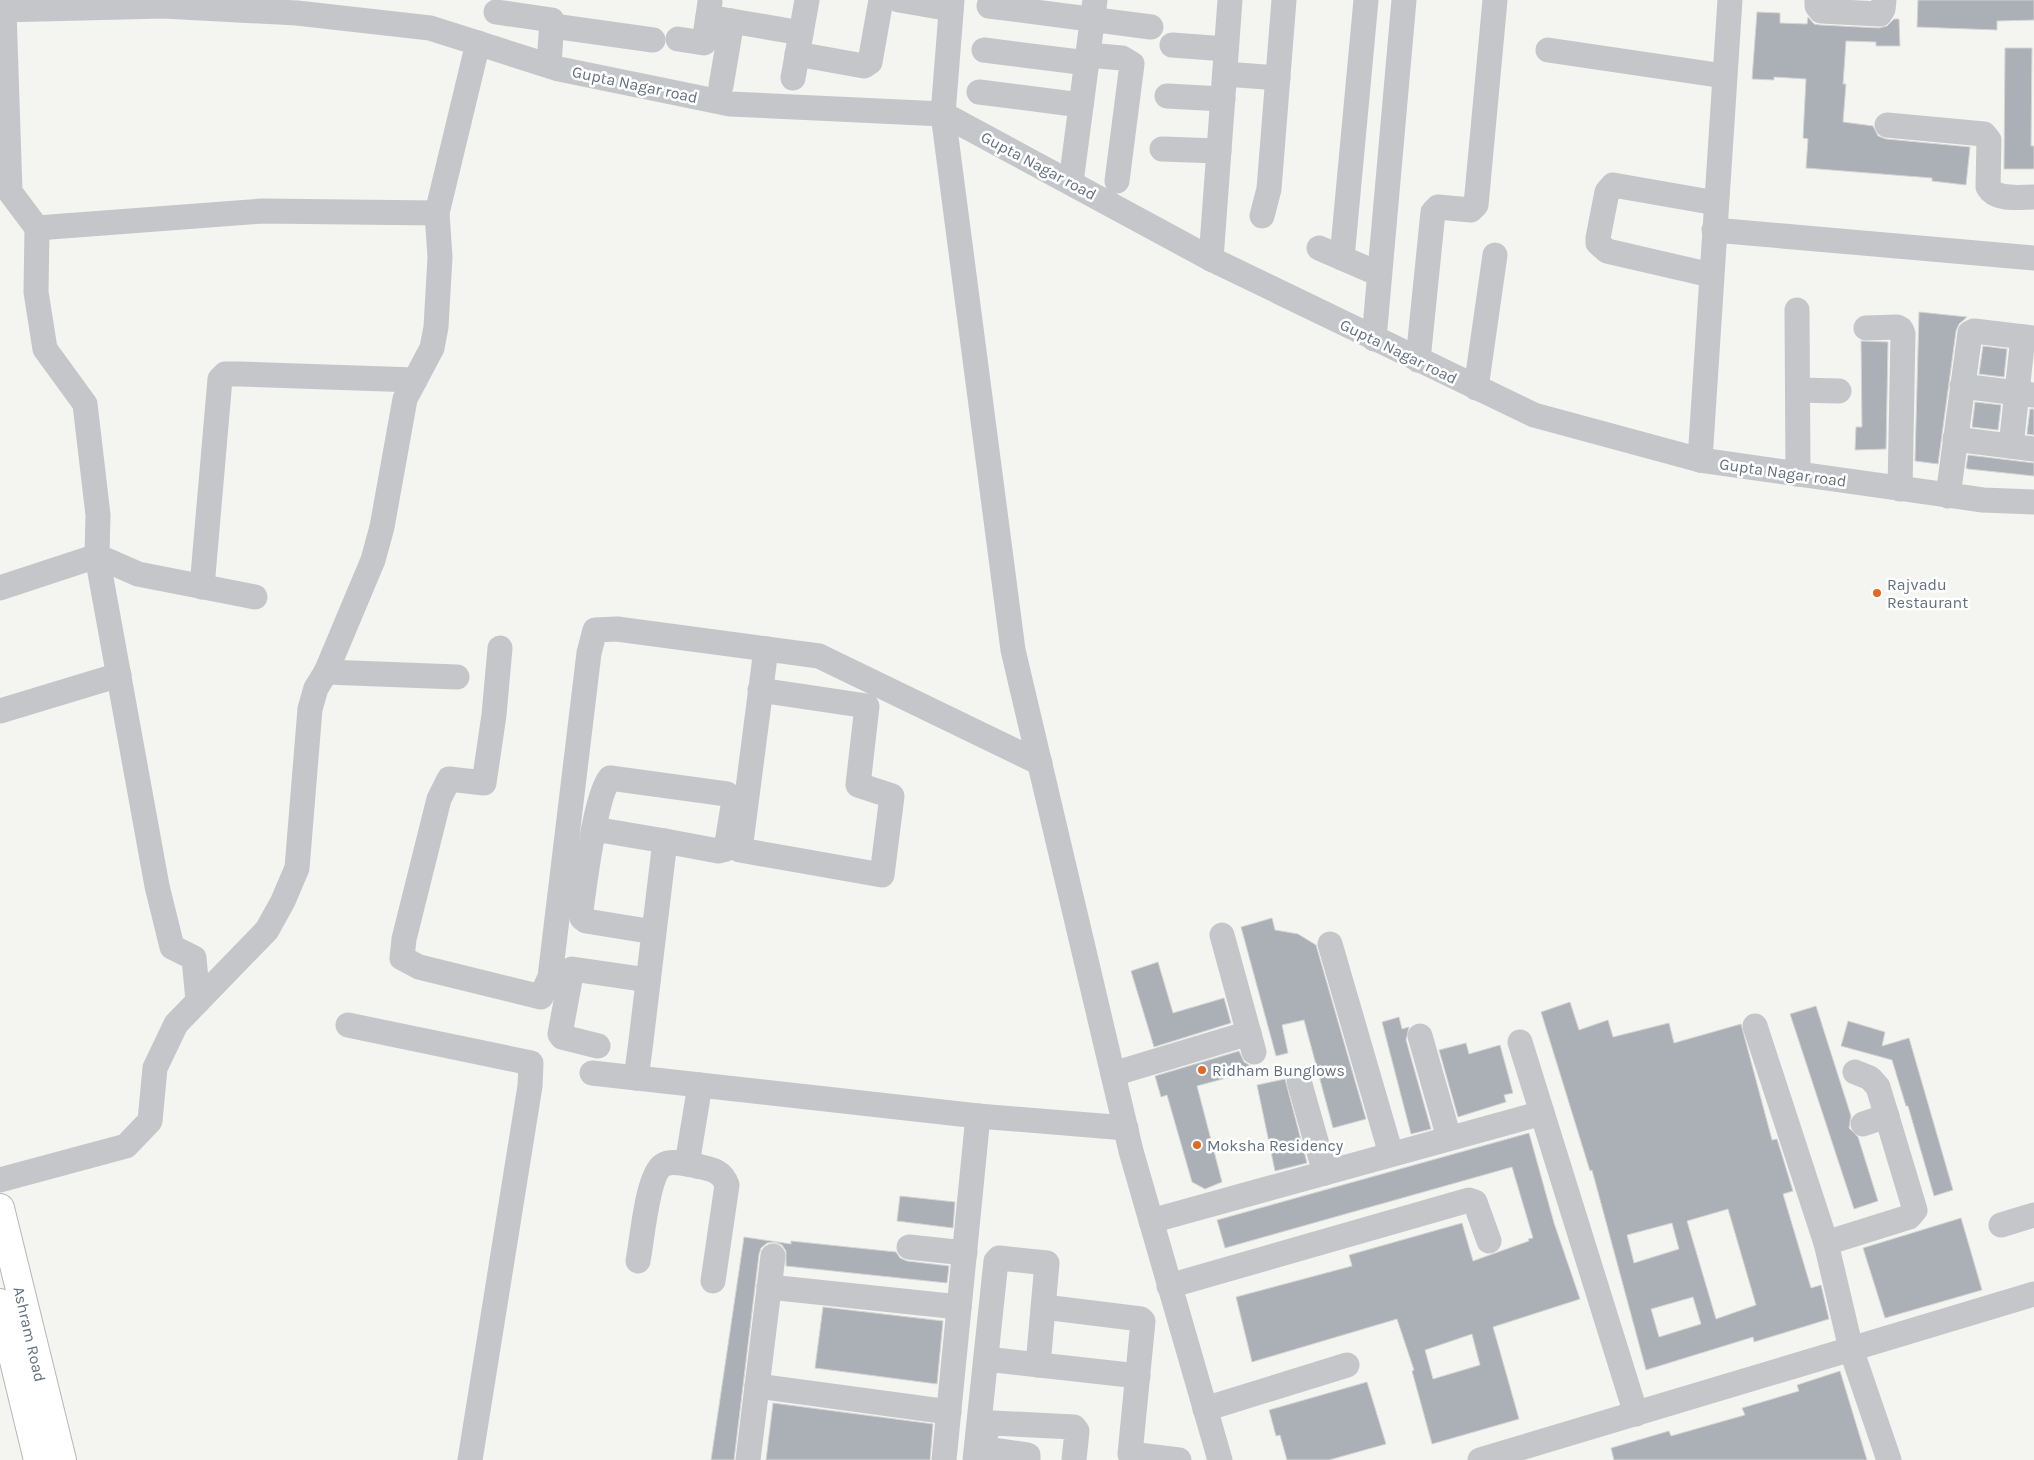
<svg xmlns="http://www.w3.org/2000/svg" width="2034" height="1460" viewBox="0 0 2034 1460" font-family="Karla,sans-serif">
  <rect width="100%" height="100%" fill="#f4f4f0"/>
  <!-- building -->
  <g fill="#aab0b6" stroke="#d5d5d3" fill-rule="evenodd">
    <path d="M1918,0H2034V20L1997,21V30L1917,27Z"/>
    <path d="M1757,12L1780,13V23L1807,24L1808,17L1814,24L1820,25L1879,28L1887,26L1894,19H1899L1900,46H1876V42L1846,41L1843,84H1846L1843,122L1873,126L1878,136L1886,139L1970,147L1966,185L1932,181V178L1806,168L1808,139L1803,138L1806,79L1774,77V80L1752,79Z"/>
    <path d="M2005,48H2032L2031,146H2034V169H2004Z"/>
    <path d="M1919,312L1967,317L1959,324L1956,331L1938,464L1915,461Z"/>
    <path d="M1861,341L1888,342L1886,449L1855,450L1856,427H1862Z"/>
    <path d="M1983,346L2007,349L2004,377L1979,374Z"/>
    <path d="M1975,402L2001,405L1998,430L1972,427Z"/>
    <path d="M2030,409H2034V435L2027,434Z"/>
    <path d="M1968,455L2034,463V476L1968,469L1966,468Z"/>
    <path d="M1272,918L1275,930L1298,934L1316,945L1366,1119L1333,1128L1304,1020L1282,1025L1288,1053L1276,1056L1241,927Z"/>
    <path d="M1158,962L1173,1013L1224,998L1231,1023L1154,1047L1131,971Z"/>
    <path d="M1570,1002L1579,1030L1608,1020L1613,1037L1669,1023L1674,1043L1741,1024L1772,1140L1777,1139L1793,1191L1783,1194L1811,1288L1821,1285L1829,1319L1754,1342L1753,1337L1646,1370L1592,1170L1590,1171L1541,1012ZM1728,1209L1756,1305L1716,1319L1687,1221ZM1672,1223L1679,1249L1634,1263L1627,1235ZM1693,1297L1701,1324L1659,1337L1651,1309Z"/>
    <path d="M1816,1006L1851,1116L1849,1128L1858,1137L1878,1201L1854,1209L1790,1014Z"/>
    <path d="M1399,1017L1402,1029L1409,1027L1406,1040L1431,1129L1411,1134L1382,1022Z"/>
    <path d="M1848,1021L1885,1032L1882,1046L1909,1038L1953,1190L1934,1196L1908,1106H1906L1892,1060L1841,1046Z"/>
    <path d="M1466,1043L1469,1054L1500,1045L1513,1093L1504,1095L1506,1102L1458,1117L1439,1050Z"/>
    <path d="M1239,1051L1244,1062L1251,1066L1252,1071L1197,1086L1222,1182L1205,1189L1192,1182L1167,1095L1161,1097L1155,1076Z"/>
    <path d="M1285,1079L1307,1163L1275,1171L1257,1085Z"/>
    <path d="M1529,1133L1554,1223L1580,1299L1493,1327L1519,1419L1432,1444L1412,1371L1414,1370L1397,1319L1252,1362L1236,1297L1352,1266L1349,1255L1462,1223L1473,1261L1529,1241L1528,1239L1533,1238L1512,1167L1225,1248L1217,1220ZM1472,1334L1480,1365L1433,1379L1425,1350Z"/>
    <path d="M900,1196L955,1202L953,1228L897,1221Z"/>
    <path d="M1961,1218L1982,1290L1885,1318L1863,1248Z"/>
    <path d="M744,1237L791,1244V1241L896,1252L900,1258L907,1261L949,1266L947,1283L786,1266V1251L782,1245L775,1242L767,1243L761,1248L759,1254L734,1460H711Z"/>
    <path d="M823,1307L943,1321L937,1384L815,1368Z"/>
    <path d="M1840,1371L1867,1460H1614L1611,1448L1669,1431L1671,1436L1745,1415L1742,1408L1799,1391L1797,1385Z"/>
    <path d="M1367,1382L1386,1444L1329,1460H1287L1280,1435L1276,1436L1269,1410Z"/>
    <path d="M773,1403L933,1424L930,1460H766Z"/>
  </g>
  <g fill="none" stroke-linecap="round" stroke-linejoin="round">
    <defs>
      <g id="major">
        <path d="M0,1208L62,1460"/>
        <path d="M0,1303L38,1460"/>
      </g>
    </defs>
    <!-- major casing -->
    <use href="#major" stroke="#b5b7bc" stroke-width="30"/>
    <!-- minor -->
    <g stroke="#c4c6ca" stroke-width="25">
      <path d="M899,0L951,9"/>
      <path d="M952,0L943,114L1013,650L1131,1151L1220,1460"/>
      <path d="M1817,0V6L1821,11L1880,14L1883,9L1884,0"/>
      <path d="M989,6L1151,27"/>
      <path d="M0,10L163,6L297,13L430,28L559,69L730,104L943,114L1211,259L1534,415L1700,460L1983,500L2034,502"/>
      <path d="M4,10L10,192L37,228L36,292L45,349L85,404L98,515L97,556L157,886L172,947L194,958L198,1001"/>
      <path d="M496,12L552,20L549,65"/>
      <path d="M708,17L801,33"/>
      <path d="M553,26L653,40"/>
      <path d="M678,39L704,43L710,2"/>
      <path d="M1172,45L1226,49"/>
      <path d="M984,50L1087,63"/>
      <path d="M1548,50L1724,76"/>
      <path d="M797,54L864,66L870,62L881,0"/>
      <path d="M1088,55L1122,58L1132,64L1117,181"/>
      <path d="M1225,74L1278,78"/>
      <path d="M793,78L807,0"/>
      <path d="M721,86L732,21"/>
      <path d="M979,92L1081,105"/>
      <path d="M1167,96L1223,99"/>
      <path d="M1887,125L1984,134L1989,140L1988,187C1996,201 2019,197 2034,197"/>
      <path d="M1162,149L1219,151"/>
      <path d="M1071,182L1095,0"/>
      <path d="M1262,216L1269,189L1284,0"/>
      <path d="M37,228L262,211L437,213L478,43"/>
      <path d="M1714,230L2034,258"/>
      <path d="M1319,248L1379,274"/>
      <path d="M1342,258L1366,0"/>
      <path d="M1211,259L1230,0"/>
      <path d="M1711,275L1607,251L1598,243V238L1607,192L1613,185L1716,203"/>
      <path d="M1797,310L1798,474"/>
      <path d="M1866,328L1897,327L1901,329L1903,334L1900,489"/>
      <path d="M1374,339L1404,0"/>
      <path d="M1418,360L1433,212L1438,207L1471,210L1476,205L1495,0"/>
      <path d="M1962,386L2034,395"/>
      <path d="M1476,388L1495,255"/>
      <path d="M1798,390L1839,391"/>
      <path d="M1955,439L2034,449"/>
      <path d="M2011,446L2023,337"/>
      <path d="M1700,460L1730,0"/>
      <path d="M1948,496L1970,333L1974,331L2034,338"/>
      <path d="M202,587L220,379L225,374H240L415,380"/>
      <path d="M0,588L97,556L138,574L255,597"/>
      <path d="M500,648L494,715L484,783L449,779L439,799L404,939L402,958L419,967L541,997L550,977L589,653L595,630L617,629L819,656L1040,763"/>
      <path d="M326,672L457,677"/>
      <path d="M760,690L867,706L858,785L892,796L882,875L740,850L766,649"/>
      <path d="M0,711L119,675"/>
      <path d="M594,829L665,841"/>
      <path d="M1222,935L1254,1052"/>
      <path d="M1330,944L1391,1154"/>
      <path d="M348,1025L531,1063L530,1086L470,1460"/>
      <path d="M1755,1026L1826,1243L1851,1349L2034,1294"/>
      <path d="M1420,1036L1449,1138"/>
      <path d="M1520,1042L1636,1414"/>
      <path d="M598,1046L562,1037L560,1034L572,969L648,980"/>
      <path d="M592,1073L978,1116"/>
      <path d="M1113,1074L1249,1033"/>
      <path d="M636,1078L640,1049L665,841L718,851L726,849L734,800L727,794L610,778C595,796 585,883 581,910L582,918L586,921L654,932"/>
      <path d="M1299,1081L1325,1173"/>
      <path d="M1863,1124L1887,1116"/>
      <path d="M687,1164L700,1085"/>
      <path d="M0,1180L126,1146L150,1121L155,1068L176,1024L267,930L283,901L297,868L310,709L316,688L326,672L373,560L382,527L405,399L432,348L436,327L440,257L437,213"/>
      <path d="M1151,1221L1542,1113"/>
      <path d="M2001,1225L2034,1215"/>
      <path d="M1826,1243L1909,1217L1915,1210L1878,1087L1870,1078L1855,1072"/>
      <path d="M909,1247L965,1253"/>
      <path d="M638,1261C642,1242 647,1175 663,1165C671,1160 688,1164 697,1166C710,1169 722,1170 727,1185L713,1281"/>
      <path d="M1169,1286L1469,1200L1475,1202L1489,1241"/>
      <path d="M769,1287L959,1307"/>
      <path d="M1044,1307L1141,1319L1143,1321L1130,1454L1179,1460"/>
      <path d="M986,1359L1138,1376"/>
      <path d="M757,1386L949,1412"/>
      <path d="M1205,1409L1347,1365"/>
      <path d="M748,1460L773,1256"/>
      <path d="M944,1460L978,1116L1126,1128"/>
      <path d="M975,1460L996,1261L999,1258L1047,1263L1038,1365"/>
      <path d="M1028,1460V1455L987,1449L985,1437L988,1425L993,1423L1074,1427L1077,1431L1074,1460"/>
      <path d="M1480,1460L1851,1349L1889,1460"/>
    </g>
    <!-- major -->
    <use href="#major" stroke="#fff" stroke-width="28"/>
  </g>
  <!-- markers -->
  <g fill="#df6a26" stroke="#fff" stroke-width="2">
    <circle cx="1877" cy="593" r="5"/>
    <circle cx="1202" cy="1070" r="5"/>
    <circle cx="1197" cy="1145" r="5"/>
  </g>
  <g text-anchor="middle" stroke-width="5" stroke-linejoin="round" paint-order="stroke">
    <!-- street labels -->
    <g font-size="16" fill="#647081" stroke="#fff">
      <text transform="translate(635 84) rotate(12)" y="6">Gupta Nagar road</text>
      <text transform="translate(1039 165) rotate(28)" y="6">Gupta Nagar road</text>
      <text transform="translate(1399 351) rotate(26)" y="6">Gupta Nagar road</text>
      <text transform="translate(1783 472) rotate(8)" y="6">Gupta Nagar road</text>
      <text transform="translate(30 1334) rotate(77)" y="6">Ashram Road</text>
    </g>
    <!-- poi labels -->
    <g font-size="16" fill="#647081" stroke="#fff" text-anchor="start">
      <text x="1887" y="590">Rajvadu<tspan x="1887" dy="18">Restaurant</tspan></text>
      <text x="1212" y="1076">Ridham Bunglows</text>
      <text x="1207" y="1151">Moksha Residency</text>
    </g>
  </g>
</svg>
